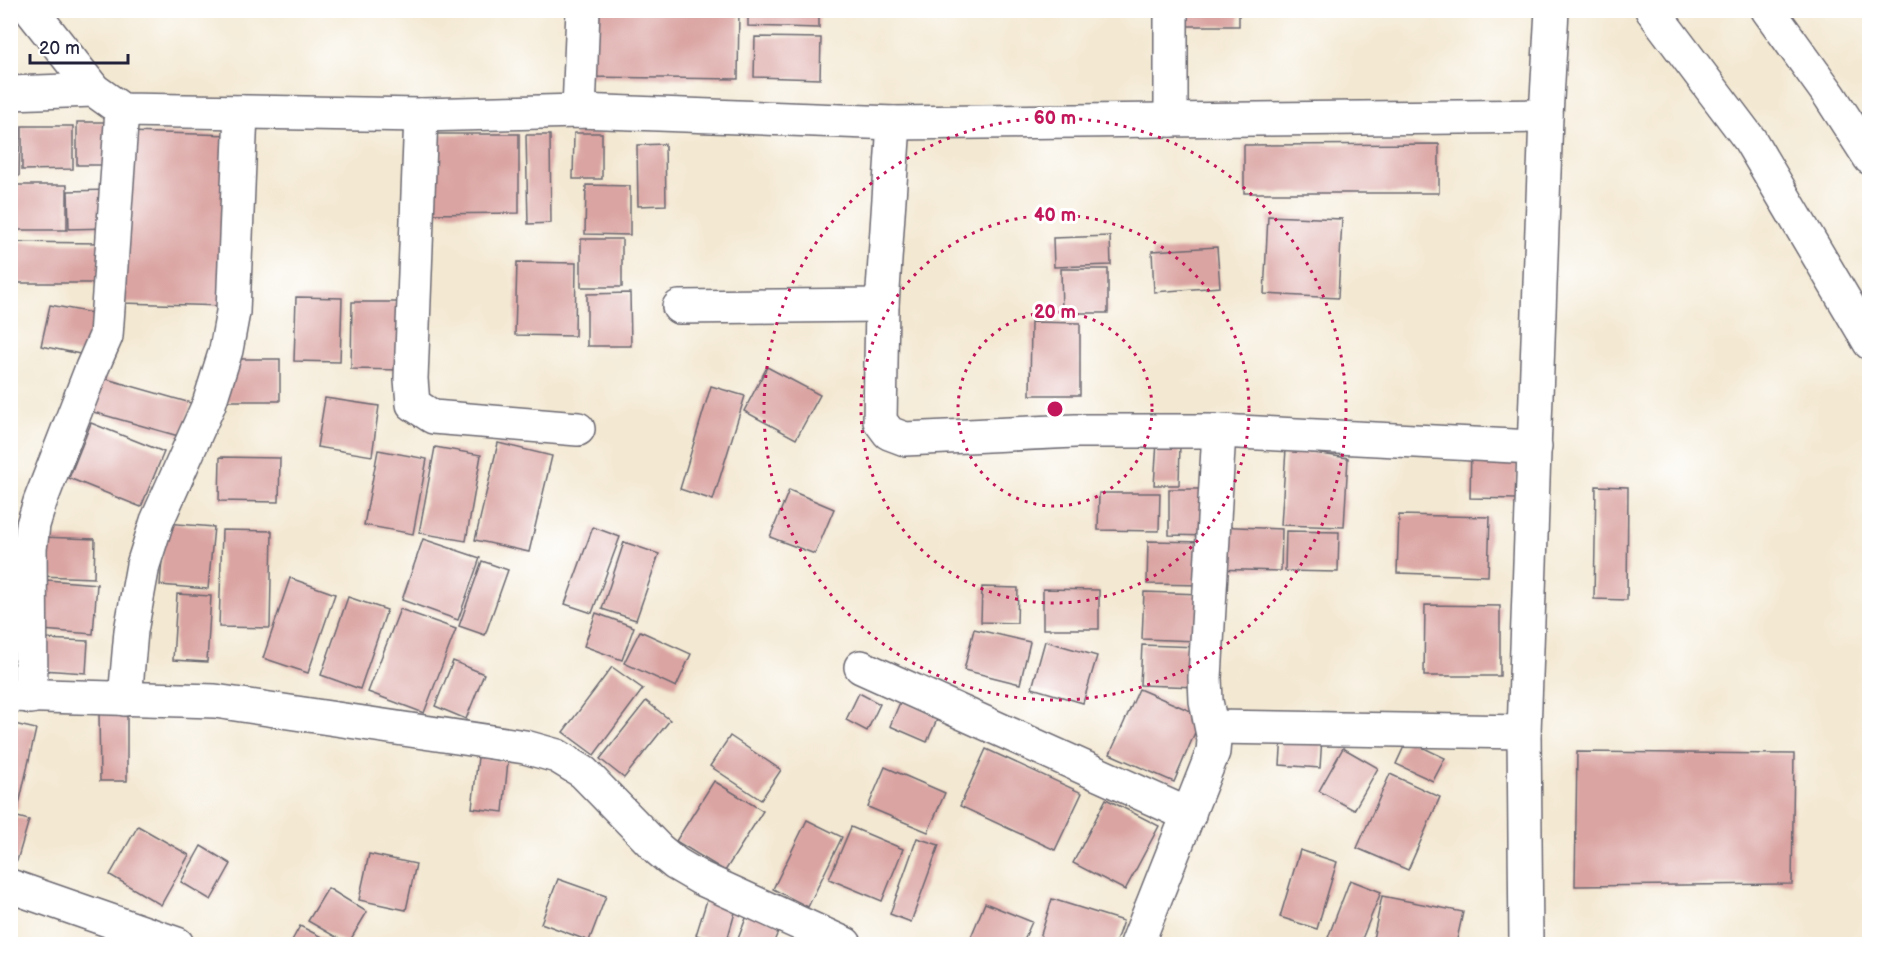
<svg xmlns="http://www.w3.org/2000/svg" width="1880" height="955" viewBox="0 0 1880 955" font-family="'Balsamiq Sans',sans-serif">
  <rect width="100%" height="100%" fill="#fff"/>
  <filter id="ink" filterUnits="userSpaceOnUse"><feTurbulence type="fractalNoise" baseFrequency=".0167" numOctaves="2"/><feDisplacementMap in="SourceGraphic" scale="12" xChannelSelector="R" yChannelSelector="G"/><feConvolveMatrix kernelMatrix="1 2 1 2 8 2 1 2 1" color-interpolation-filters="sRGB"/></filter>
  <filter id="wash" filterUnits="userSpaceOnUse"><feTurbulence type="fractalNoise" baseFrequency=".008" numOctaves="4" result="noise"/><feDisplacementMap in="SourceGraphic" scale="24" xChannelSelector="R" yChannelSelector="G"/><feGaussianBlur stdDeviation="1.35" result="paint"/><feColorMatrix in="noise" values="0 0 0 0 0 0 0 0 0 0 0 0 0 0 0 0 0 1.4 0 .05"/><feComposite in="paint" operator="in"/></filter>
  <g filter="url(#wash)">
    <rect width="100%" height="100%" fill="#f3e8d1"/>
    <g id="blocks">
      <!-- building -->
      <g fill="#daa4a2">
        <path d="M587,10H739L738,79L586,77Z"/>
        <path d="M748,10H819V28L748,26Z"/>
        <rect x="1187" y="10" width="52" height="16"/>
        <path d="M755,37L821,38L820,79L754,77Z"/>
        <rect x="77" y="122" width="36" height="43"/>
        <path d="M22,126H73V169L22,170Z"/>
        <path d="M10,128H20L19,176H10Z"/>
        <path d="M127,132L232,135L226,306L122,303Z"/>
        <path d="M574,133H602V179H573Z"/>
        <path d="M425,134H519V213L425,214Z"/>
        <path d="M526,135H550L551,223L528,224Z"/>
        <path d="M665,144L666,205L638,206L637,145Z"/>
        <path d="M1439,144V193H1244V145Z"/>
        <rect x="12" y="185" width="55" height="45"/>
        <path d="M586,185L630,186V235L585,234Z"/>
        <path d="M109,190V228L69,229L68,191Z"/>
        <path d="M1268,216L1342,219L1338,298L1264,294Z"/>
        <path d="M1110,236L1111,265L1054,267L1053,238Z"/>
        <rect x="581" y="239" width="41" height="48"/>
        <path d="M10,242L101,243L100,283H10Z"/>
        <path d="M1217,247L1220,287L1154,292L1152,251Z"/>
        <path d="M517,262L576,263L575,336L515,335Z"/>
        <path d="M1061,269H1108V313H1062Z"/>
        <path d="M630,293L631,346H587V294Z"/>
        <path d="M296,297L342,298L340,362L294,361Z"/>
        <path d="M352,302H405L404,370L351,369Z"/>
        <path d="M50,305L98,314L90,356L41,346Z"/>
        <path d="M1031,322L1080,323V395H1030Z"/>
        <rect x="227" y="359" width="53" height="42"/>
        <path d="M767,367L820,395L796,439L744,411Z"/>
        <path d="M96,376L191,403L182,437L86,410Z"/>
        <path d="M711,386L745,396L713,500L680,489Z"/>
        <path d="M325,398L379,406L372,456L317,447Z"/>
        <path d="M91,423L164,452L141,507L69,478Z"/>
        <path d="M1157,442L1180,443L1179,485H1154Z"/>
        <path d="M498,443L552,456L529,552L475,540Z"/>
        <path d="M435,447L481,455L466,541L419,533Z"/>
        <path d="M1286,449L1348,458L1344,527L1281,525Z"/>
        <path d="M1471,449L1518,450L1517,499L1470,498Z"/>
        <path d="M378,450L427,459L413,534L364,525Z"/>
        <path d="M220,457L280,458L279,502L219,501Z"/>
        <path d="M1596,486L1628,487L1627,600L1594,599Z"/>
        <path d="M1169,489H1209L1208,536L1169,535Z"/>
        <path d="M789,490L834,509L815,554L770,537Z"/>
        <path d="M1099,493H1160L1159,531L1098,530Z"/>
        <path d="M1399,515L1490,517L1488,576L1397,573Z"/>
        <path d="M165,523L214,527L208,589L160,585Z"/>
        <path d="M1214,526L1282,529L1281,571L1213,569Z"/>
        <path d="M593,527L620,537L592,613L565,604Z"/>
        <path d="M222,530L272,531L270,628L219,627Z"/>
        <path d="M1286,531L1339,532L1338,572L1285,571Z"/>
        <path d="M10,535L24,536L23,575H10Z"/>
        <path d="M41,537L95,539L94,578L40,576Z"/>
        <path d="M423,539L480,558L458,620L402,600Z"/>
        <path d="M1148,541L1205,542L1204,585L1147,584Z"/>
        <path d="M624,542L659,554L636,620L602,609Z"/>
        <path d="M482,561L508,570L485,635L459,626Z"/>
        <path d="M290,578L335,594L308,673L263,658Z"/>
        <path d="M47,580L97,584L93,634L42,630Z"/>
        <path d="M982,587L1018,588L1017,623L981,622Z"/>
        <path d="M1043,589L1099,590V629H1043Z"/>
        <path d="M1144,592L1200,594L1198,641L1142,639Z"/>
        <path d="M177,594L211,596L207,662L173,660Z"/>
        <path d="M348,597L387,610L360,689L321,675Z"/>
        <path d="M1425,605L1500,606V676H1424Z"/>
        <path d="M400,609L456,629L424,713L368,692Z"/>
        <path d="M596,613L634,627L622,660L584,646Z"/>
        <path d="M974,629L1030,642L1020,684L964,670Z"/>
        <path d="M640,631L691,654L676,687L624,663Z"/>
        <path d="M44,639L88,641L86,673L42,670Z"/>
        <path d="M1045,641L1097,656L1083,703L1032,688Z"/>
        <path d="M1142,645L1199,647L1198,687L1140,685Z"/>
        <path d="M453,661L484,674L466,719L435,706Z"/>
        <path d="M612,667L643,689L594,755L563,732Z"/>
        <path d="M1139,689L1202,716L1174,782L1110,754Z"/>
        <path d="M859,693L880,704L867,731L846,720Z"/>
        <path d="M901,700L938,717L927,742L890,726Z"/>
        <path d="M646,701L670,720L624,778L600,759Z"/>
        <path d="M99,713H127V781H100Z"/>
        <path d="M10,723L36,729L18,809L10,807Z"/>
        <path d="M1282,735L1322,737L1320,768L1280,765Z"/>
        <path d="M730,736L781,770L761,800L710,766Z"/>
        <path d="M1407,740L1445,758L1433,781L1396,764Z"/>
        <path d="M1343,748L1378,768L1354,810L1319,791Z"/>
        <path d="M986,749L1082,793L1055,850L960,806Z"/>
        <path d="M1577,752L1794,754L1792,884L1575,886Z"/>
        <path d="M478,757L508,761L503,812L472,808Z"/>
        <path d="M885,767L945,793L928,832L868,807Z"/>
        <path d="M1390,774L1440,797L1408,870L1357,848Z"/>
        <path d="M714,781L763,811L725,871L676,841Z"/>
        <path d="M1106,799L1159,826L1125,890L1073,863Z"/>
        <path d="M10,815L29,820L17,861L10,860Z"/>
        <path d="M807,820L842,837L808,907L773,889Z"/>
        <path d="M138,826L189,855L161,905L110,875Z"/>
        <path d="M851,827L903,849L882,901L829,879Z"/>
        <path d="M917,838L939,845L911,922L890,914Z"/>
        <path d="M201,846L231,864L211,900L181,882Z"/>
        <path d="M1300,850L1337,862L1317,929L1280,917Z"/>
        <path d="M369,854L416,864L406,910L359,900Z"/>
        <path d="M558,879L606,896L589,941L541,923Z"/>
        <path d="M1350,880L1381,892L1360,944H1338L1327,940Z"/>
        <path d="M328,888L367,912L348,944L308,921Z"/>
        <path d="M1382,896L1463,912L1456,944H1372Z"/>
        <path d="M1052,899L1123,921L1115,944H1038Z"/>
        <path d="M707,900L736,909L726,944L696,935Z"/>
        <path d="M985,903L1032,922L1022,944H968Z"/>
        <path d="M748,913L781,925L773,944H736Z"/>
        <path d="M300,926L335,944H290Z"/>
      </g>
    </g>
  </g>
  <g filter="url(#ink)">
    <use href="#blocks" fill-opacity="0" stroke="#6b6770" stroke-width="1.5"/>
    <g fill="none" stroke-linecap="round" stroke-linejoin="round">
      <defs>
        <g id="minor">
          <path d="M31,10L94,90L122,110L421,115L579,111L894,123L1546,116"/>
          <path d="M1171,10V120"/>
          <path d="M1652,10L1750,140L1870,343"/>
          <path d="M1768,10L1830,96L1870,158"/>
          <path d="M10,93L94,90"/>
          <path d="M579,111L583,10"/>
          <path d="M421,115L411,379L413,404L433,417L578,429"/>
          <path d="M894,123L882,305L880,421L889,433L905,439L1075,431H1219L1535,447"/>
          <path d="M679,307L882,305"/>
          <path d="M861,667L1189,815"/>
          <path d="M10,695L215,701L525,747L557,756L583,772L659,850L676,864L700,878L845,944"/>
          <path d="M31,697L30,549L33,525L40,502L92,368L106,336L122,110"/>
          <path d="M125,699L131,631L143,565L157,521L209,404L226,350L233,312L241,112"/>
          <path d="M1212,727L1524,732"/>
          <path d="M10,886L177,944"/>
          <path d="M1137,944L1213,752L1214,740L1206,701L1205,678L1219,431"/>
          <path d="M1526,944L1524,732L1546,116L1552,10"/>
        </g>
      </defs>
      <!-- minor casing -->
      <use href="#minor" stroke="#6b6770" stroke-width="36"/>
      <!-- minor -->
      <use href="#minor" stroke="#fff" stroke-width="33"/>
    </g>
  </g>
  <!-- distance rings -->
  <g fill="none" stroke="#c2185b" stroke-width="3" stroke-dasharray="3 6">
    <circle cx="1055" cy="409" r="97"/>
    <circle cx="1055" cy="409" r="194"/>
    <circle cx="1055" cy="409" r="291"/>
  </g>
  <circle cx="1055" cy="409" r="9" fill="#c2185b" stroke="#fff" stroke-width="3"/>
  <g font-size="18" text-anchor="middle" font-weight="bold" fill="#c2185b" stroke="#fff" stroke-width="6" stroke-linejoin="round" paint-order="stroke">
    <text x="1055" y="124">60 m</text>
    <text x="1055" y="221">40 m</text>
    <text x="1055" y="318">20 m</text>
  </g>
  <!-- margin -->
  <rect width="1880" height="955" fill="none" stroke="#fff" stroke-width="36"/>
  <!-- scale -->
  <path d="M30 54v9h98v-9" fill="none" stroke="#22223b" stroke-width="3"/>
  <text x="39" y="54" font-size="18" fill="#22223b" stroke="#ffffff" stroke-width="4.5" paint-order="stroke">20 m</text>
</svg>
